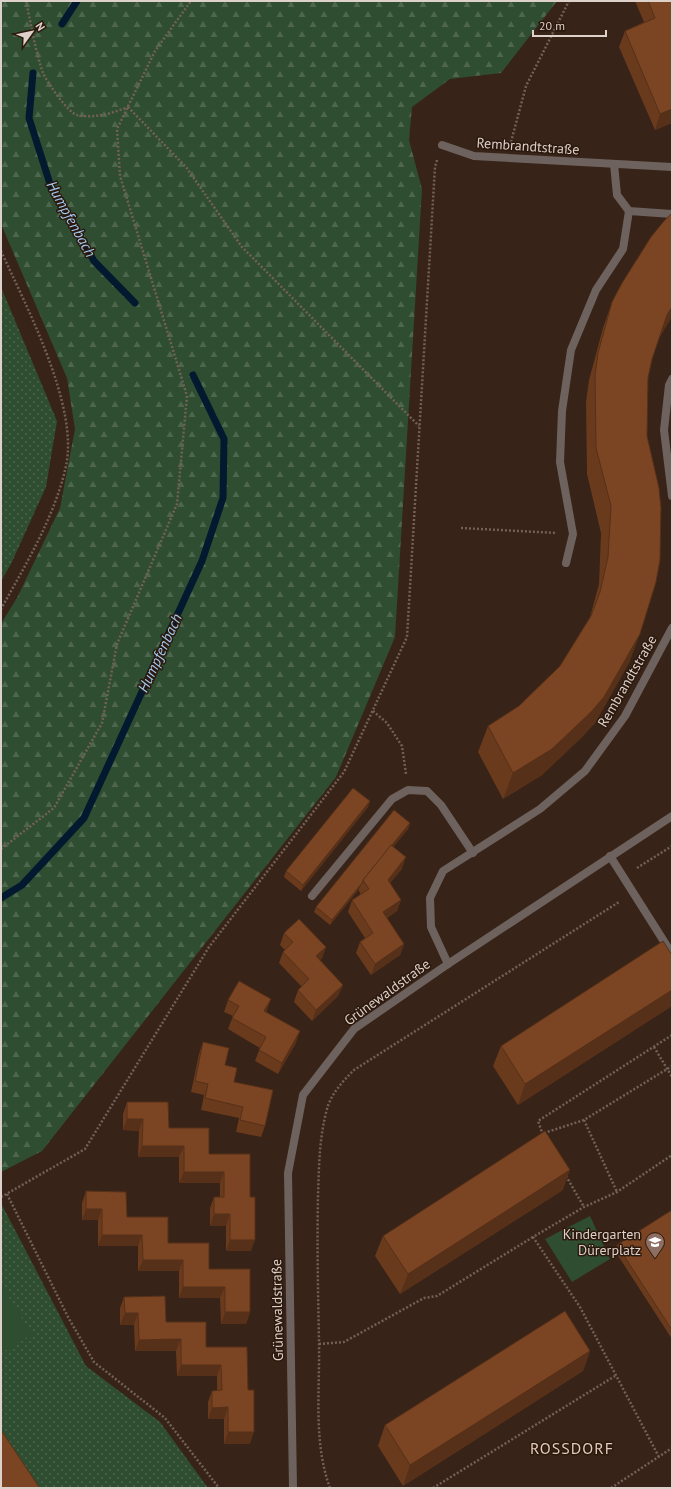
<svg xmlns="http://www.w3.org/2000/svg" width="673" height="1489" viewBox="0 0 673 1489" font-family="'PT Sans',sans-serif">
  <defs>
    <pattern id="grass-dots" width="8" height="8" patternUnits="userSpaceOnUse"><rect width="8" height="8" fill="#2f4d30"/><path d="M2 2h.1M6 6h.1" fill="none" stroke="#4d664d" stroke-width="1.8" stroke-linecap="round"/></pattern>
    <pattern id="forest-firs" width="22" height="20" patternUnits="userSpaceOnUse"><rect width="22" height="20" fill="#2f4d30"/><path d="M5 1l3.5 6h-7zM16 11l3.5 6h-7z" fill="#4d664d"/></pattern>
  </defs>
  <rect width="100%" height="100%" fill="#372317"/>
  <!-- grass -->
  <g fill="url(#grass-dots)">
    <path d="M1,287L57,421L46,487L11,564L1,581Z"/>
    <path d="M1,1205H2L86,1366L160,1422L208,1488H1Z"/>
  </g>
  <!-- forest -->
  <path fill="url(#forest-firs)" d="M1,1H557L501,73L450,79L412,107L409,140L422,189L395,637L336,777L42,1151L1,1172V624L18,596L60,508L75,429L67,378L1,224Z"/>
  <!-- park -->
  <g fill="#2f4d30">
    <path d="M590,1216L610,1259L572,1282L545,1239Z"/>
    <path d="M1,1285L32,1334L1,1353Z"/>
  </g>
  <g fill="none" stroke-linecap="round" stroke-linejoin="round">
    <!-- stream -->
    <g stroke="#02192f" stroke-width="7">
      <path d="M62,24L77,1"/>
      <path d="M33,73L29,118L51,187L94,261L135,303"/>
      <path d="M1,898L22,885L84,818L202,561L223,498L224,439L193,375"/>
    </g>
    <!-- path -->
    <g stroke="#736157" stroke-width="2.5" stroke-dasharray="2 2" stroke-linecap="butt">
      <path d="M26,1C31,24 35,50 43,73C47,82 68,113 77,115C94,119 113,113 128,107"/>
      <path d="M128,107L186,167L242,247L419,426"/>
      <path d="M511,142L526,86L569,1"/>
      <path d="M1,251C26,306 79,406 66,466C55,516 26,564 1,609"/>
      <path d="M461,528L557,533"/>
      <path d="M373,711L387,723L402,746L406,774"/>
      <path d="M1,849L54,808L102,723L117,644L177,504L187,396L120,176L117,129L155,51L191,1"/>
      <path d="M637,868L672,846"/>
      <path d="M654,1047L672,1077"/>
      <path d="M584,1120L617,1192"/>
      <path d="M544,1133L584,1120L672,1066"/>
      <path d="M543,1135L538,1121L672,1035"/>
      <path d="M566,1176L584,1207"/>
      <path d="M7,1194L68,1317L94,1362L165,1418L219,1488"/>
      <path d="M1,1197L85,1149L209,947L344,772L407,637L435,167L437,160"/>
      <path d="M319,1344L344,1342L424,1298L437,1296L533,1237"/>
      <path d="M659,1457L580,1307L533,1237L584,1207L617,1192L672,1155"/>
      <path d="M330,1488C313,1442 320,1390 319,1341C318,1293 317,1245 318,1196C319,1167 319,1138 327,1109C331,1094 343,1081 354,1070L619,902"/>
      <path d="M433,1488L615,1376"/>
      <path d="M611,1488L672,1448"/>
    </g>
    <!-- lane -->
    <g stroke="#6d625d" stroke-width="8">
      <path d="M614,164L617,195L629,211L672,214"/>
      <path d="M672,379L669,385L664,430L672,496"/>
      <path d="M312,896L392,799L408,790L427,791L441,805L473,853"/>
      <path d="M448,964L431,927L430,898L443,871L540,809L585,771L625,716L672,628"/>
    </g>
    <!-- street -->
    <g stroke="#6d625d" stroke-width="8">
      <path d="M442,145L474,156L672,167"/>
      <path d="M566,563L573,534L560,462L562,411L571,350L596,290L623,249L629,211"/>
      <path d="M610,856L672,954"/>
      <path d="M293,1488L288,1173L303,1095L354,1029L448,964L672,816"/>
    </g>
  </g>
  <!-- wall -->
  <g fill="#6a3a1d">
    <path d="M635,1H672V123L655,130L619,47L625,31L644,22Z"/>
    <path d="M612,302L659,338L652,359L648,378L630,661L595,723L581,738L542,775L503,799L478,752L488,726L519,706L560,666L590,617L599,584L601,533L587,474L586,402L589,380L603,328Z"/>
    <path d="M370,801L368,807L301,891L284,877L286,871Z"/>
    <path d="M410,823L408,829L393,847L402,869L390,883L401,900L397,911L387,918L404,944L400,955L371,975L356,953L360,942L365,938L348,912L352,900L361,895L359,891V889L330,925L314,912L316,907Z"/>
    <path d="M284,933L326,947L322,958L320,960L343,985L338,996L312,1021L294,1002L298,990L302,987L279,963L283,952L285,950L280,945Z"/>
    <path d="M672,955V1006L518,1105L493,1066L501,1046Z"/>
    <path d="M228,1000L267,1011L266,1012L296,1043L278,1074L255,1061L260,1048L228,1029L233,1016L224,1012Z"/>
    <path d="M203,1042L225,1065L234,1082L265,1126L261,1137L236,1132L239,1118L201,1110L204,1095L191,1092L199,1054Z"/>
    <path d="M127,1102L209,1154L250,1197L251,1251H226V1226H210V1208L214,1197H220V1183H179V1157H138L139,1131L123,1130V1114Z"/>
    <path d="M563,1190L400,1294L375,1256L383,1236Z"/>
    <path d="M86,1191L209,1269L250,1312L246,1324H221L220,1298H179V1271H138V1246H98V1220H82V1203Z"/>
    <path d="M672,1210V1339L615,1251L617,1245Z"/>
    <path d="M124,1297L206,1347L248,1390L250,1444H224V1419H208V1402L212,1391H217V1376H177L176,1351H135L134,1325H120V1308Z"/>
    <path d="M590,1351L583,1371L403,1486L378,1446L385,1425Z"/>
  </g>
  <!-- shaded-wall -->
  <g fill="#563018">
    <path d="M672,109V123L655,130L660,114Z"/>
    <path d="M672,307V317L657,342L667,315Z"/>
    <path d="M640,634L630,661L595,723L581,738L542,775L503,799L513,773Z"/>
    <path d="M370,801L368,807L301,891L303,885Z"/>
    <path d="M410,823L408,829L364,883L363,881Z"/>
    <path d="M406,857L402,869L383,891L388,880Z"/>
    <path d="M362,883L359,889L330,925L332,920Z"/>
    <path d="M401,900L397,911L379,923L383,912Z"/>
    <path d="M404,944L400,955L371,975L375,964Z"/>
    <path d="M326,947L322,958L312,968L316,956Z"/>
    <path d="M343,985L338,996L312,1021L316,1010Z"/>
    <path d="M672,990V1006L518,1105L525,1084Z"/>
    <path d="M271,999L267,1011L260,1023L264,1011Z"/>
    <path d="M300,1031L296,1043L278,1074L282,1063Z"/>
    <path d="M127,1119H143L139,1131L123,1130Z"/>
    <path d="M142,1146H184L179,1157H138Z"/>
    <path d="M570,1170L563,1190L400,1294L408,1274Z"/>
    <path d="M184,1172H224L220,1183H179Z"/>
    <path d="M86,1209H102L98,1220H82Z"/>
    <path d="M214,1214H230L226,1226H210Z"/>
    <path d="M102,1235H142L138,1246H98Z"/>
    <path d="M230,1240H255L251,1251H226Z"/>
    <path d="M143,1260H183L179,1271H138Z"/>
    <path d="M183,1287H225L220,1298H179Z"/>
    <path d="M225,1312H250L246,1324H221Z"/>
    <path d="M125,1313H138L134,1325H120Z"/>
    <path d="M181,1339L176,1351H135L139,1340Z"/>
    <path d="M590,1351L583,1371L403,1486L410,1465Z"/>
    <path d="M181,1365H221L217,1376H177Z"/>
    <path d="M228,1407L224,1419H208L212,1408Z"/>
    <path d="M228,1432H254L250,1444H224Z"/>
  </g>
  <!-- building -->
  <g fill="#7b4422" stroke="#563018">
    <path d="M648,1H672V109L660,114L625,31L655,18Z"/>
    <path d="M672,213V307L667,315L652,359L648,378L647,436L659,488L661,508L660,560L656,582L640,634L604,697L591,712L552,749L513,773L488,726L519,706L560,666L591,616L600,592L608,557L611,506L596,448L595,375L598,353L612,302L622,283L651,237L664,221Z"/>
    <path d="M353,788L370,801L303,885L286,871Z"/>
    <path d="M394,810L410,823L363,880L362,883L332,920L316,907Z"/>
    <path d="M391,845L406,857L388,880L401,900L383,912L404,944L375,964L360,942L373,933L352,900L369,889L363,880Z"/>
    <path d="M299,919L326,947L316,956L343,985L316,1010L298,990L309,979L283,952L293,942L284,933Z"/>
    <path d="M663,941L672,955V990L525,1084L501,1046Z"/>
    <path d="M239,981L271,999L264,1011L300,1031L282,1063L259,1050L266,1037L232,1018L239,1006L228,1000Z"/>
    <path d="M203,1042L229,1048L225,1065L237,1068L234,1082L273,1090L265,1126L240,1120L243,1107L205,1098L208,1084L195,1081Z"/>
    <path d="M127,1102H168L169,1128H209V1154H250V1197H255V1240H230V1214H214V1197H224V1172H184V1146H142L143,1119H127Z"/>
    <path d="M545,1131L570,1170L408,1274L383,1236Z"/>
    <path d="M86,1191L126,1192L127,1217H168V1243H209V1269H250V1312H225V1287H183V1260H143L142,1235H102V1209H86Z"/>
    <path d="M672,1210V1330L617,1245Z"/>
    <path d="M165,1296L166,1322H206V1347H247L248,1390H254V1432H228V1407L212,1408V1391L222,1390L221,1365H181V1339L139,1340L138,1313H125L124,1297Z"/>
    <path d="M565,1311L590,1351L410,1465L385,1425Z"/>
    <path d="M1,1430L39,1487L37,1488H1Z"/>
  </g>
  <!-- icons -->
  <defs>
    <symbol id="school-pin" viewBox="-11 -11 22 30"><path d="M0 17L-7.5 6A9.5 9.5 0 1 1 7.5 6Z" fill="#8d6e63" stroke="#2c190e"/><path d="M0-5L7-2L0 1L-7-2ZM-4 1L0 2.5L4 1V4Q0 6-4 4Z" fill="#fff"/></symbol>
  </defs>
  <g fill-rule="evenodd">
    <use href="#school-pin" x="644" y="1231" width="22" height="30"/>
  </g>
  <g text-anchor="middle" stroke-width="3" stroke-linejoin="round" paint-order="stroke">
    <!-- street labels -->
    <g font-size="14" fill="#ded1c9" stroke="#2c190e">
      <text transform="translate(528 146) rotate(4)" y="5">Rembrandtstraße</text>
      <text transform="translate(627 681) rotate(-60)" y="5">Rembrandtstraße</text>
      <text transform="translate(387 992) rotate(-36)" y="5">Grünewaldstraße</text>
      <text transform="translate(277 1310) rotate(-91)" y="5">Grünewaldstraße</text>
    </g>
    <!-- poi labels -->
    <g font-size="14" fill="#ded1c9" stroke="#2c190e" text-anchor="end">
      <text x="641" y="1239">Kindergarten<tspan x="641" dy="16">Dürerplatz</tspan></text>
    </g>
    <!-- water labels -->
    <g font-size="15" font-style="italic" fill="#a1c9f1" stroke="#2c190e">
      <text transform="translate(71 219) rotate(61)" y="5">Humpfenbach</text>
      <text transform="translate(160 653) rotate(-65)" y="5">Humpfenbach</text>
    </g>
    <!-- quarter labels -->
    <g font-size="16" letter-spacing="1" fill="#e6cbbc" stroke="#2c190e">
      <text x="572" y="1454">ROSSDORF</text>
    </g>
  </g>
  <!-- border -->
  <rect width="673" height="1489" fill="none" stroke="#ded1c9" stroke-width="4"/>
  <!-- north arrow -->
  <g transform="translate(32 32) rotate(57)" stroke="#2c190e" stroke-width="3" paint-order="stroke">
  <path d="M0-3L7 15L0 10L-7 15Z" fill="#ded1c9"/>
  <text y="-6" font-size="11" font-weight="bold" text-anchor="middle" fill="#ded1c9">N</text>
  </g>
  <!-- scale -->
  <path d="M533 30v6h73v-6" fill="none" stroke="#ded1c9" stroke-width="2"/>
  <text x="539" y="30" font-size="12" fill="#ded1c9" stroke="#2c190e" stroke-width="3" paint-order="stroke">20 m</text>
</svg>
